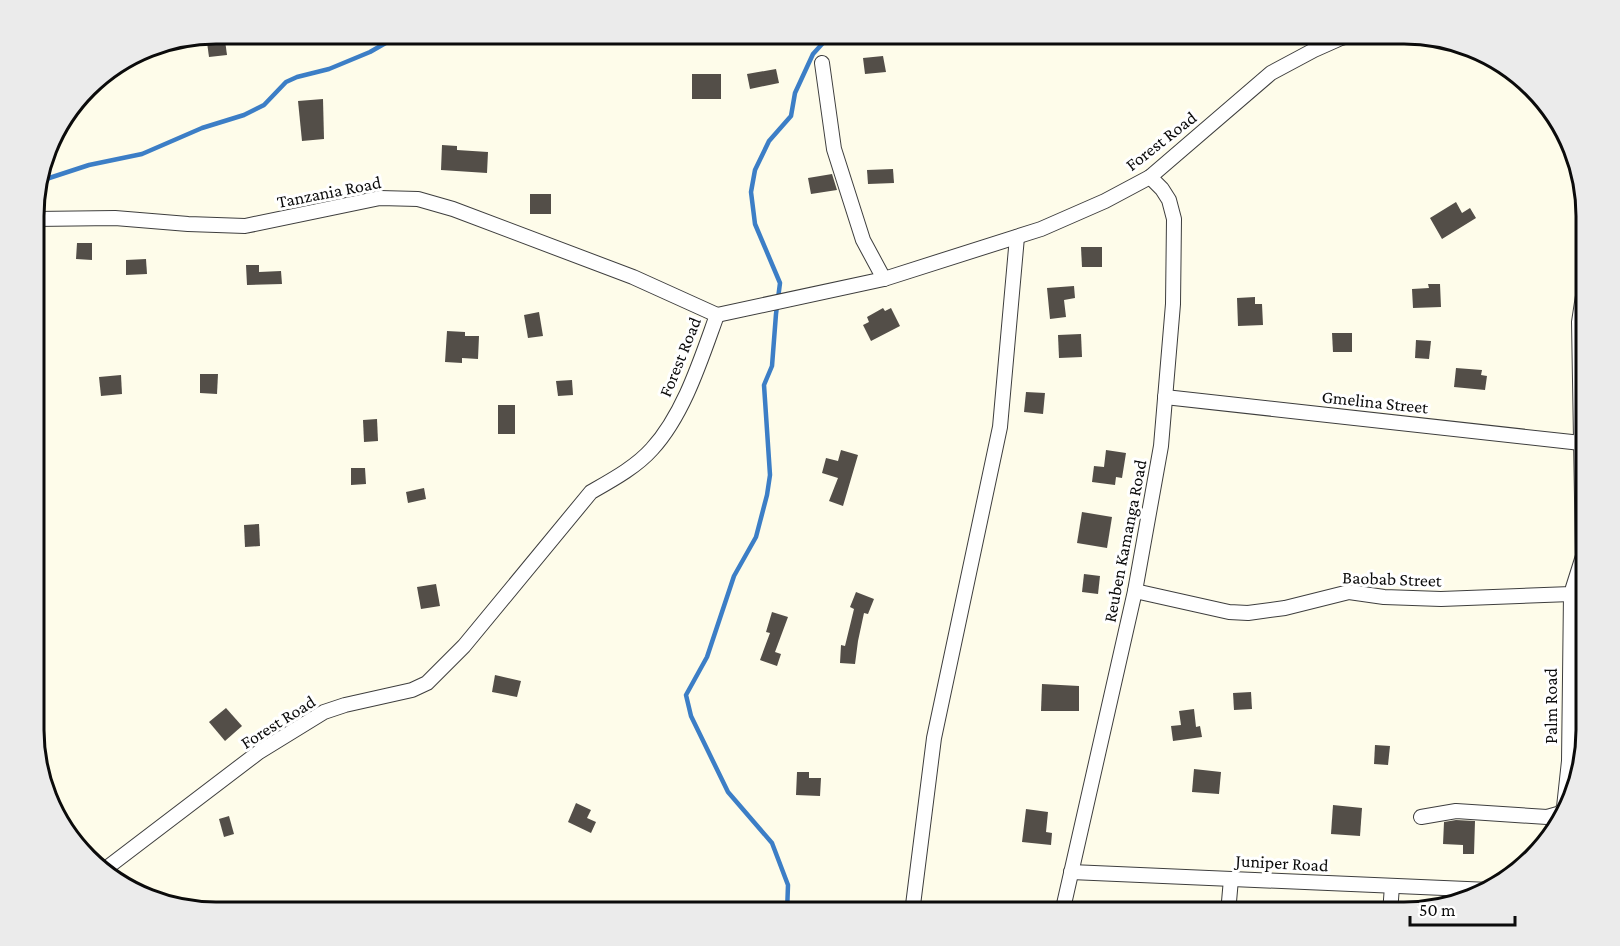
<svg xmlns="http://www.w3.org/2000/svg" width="1620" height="946" viewBox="0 0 1620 946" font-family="'Crimson Pro',serif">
  <rect width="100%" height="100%" fill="#fefcea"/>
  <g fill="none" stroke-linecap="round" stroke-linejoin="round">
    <!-- stream -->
    <g stroke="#3c7ec6" stroke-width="4.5">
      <path d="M37,182L89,165L142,154L202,128L244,115L264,105L286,82L297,77L329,69L370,52L403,33"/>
      <path d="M787,913L788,885L772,843L728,792L691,716L686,695L707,657L734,576L756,537L767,495L770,475L764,385L772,366L776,314L780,283L755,224L751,192L755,170L769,141L791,116L795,93L813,54L832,33"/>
    </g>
  </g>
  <!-- building -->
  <g fill="#534e48">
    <path d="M215,33H224L227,55L209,57L206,35Z"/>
    <path d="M883,56L886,72L865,74L863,58Z"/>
    <path d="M776,69L779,83L750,89L747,74Z"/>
    <rect x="692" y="74" width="29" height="25"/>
    <path d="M323,99L324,139L302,141L298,101Z"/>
    <path d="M442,145L457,146V150L488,152L487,173L441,170Z"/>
    <path d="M893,169L894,183L868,184L867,170Z"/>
    <path d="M832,174L837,190L811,194L808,178Z"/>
    <rect x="530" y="194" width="21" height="20"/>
    <path d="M1456,202L1462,213L1470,208L1476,218L1442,239L1430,218Z"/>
    <path d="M77,243H92V260L76,259Z"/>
    <path d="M1081,247H1102V267H1082Z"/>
    <path d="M146,259L147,274L126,275V260Z"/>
    <path d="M246,265H259V272L281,271L282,284L247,285Z"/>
    <path d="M1428,284H1440L1441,307L1413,308L1412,289L1429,288Z"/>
    <path d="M1074,286L1075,298L1064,300L1066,317L1050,319L1047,288Z"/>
    <path d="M1255,297V304H1262L1263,325L1238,326L1237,298Z"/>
    <path d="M883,308L885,311L891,308L900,326L871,341L863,325L869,322L867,317Z"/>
    <path d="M539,312L543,336L528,338L524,315Z"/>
    <path d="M447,331L465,332V336H479L478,359L462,358V363L445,362Z"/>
    <path d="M1332,333H1352V352H1333Z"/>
    <path d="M1081,334L1082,357L1059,358L1058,335Z"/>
    <path d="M1416,340L1431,341L1429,359L1415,358Z"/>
    <path d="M1456,368L1482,370L1481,375L1487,376L1485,390L1454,387Z"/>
    <path d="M200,374H218L217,394L200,393Z"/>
    <path d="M121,375L122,394L101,396L99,377Z"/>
    <path d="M572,380L573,395L558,396L556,381Z"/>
    <path d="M1026,392L1045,393L1043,414L1024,412Z"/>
    <rect x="498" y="405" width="17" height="29"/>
    <path d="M377,419L378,441L364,442L363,420Z"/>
    <path d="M841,450L858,455L843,506L829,501L838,478L822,473L826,458L838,461Z"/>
    <path d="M1106,450L1126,453L1122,478L1116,477L1115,485L1092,482L1094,466L1104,467Z"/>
    <path d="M351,468H365L366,484L351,485Z"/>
    <path d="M424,488L426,499L408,503L406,492Z"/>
    <path d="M1082,512L1112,517L1107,548L1077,543Z"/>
    <path d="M259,524L260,546L245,547L244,525Z"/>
    <path d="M1084,574L1100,576L1098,594L1082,592Z"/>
    <path d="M436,584L440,606L421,609L417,587Z"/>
    <path d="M856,592L874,599L868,614L864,613L858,641L855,664L840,663L841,645L845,646L854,609L850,607Z"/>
    <path d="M772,612L788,617L775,652L781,654L777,666L760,660L770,633L766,632Z"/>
    <path d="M495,675L521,681L517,697L492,692Z"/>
    <path d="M1042,684L1079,686V711H1041Z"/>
    <path d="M1251,692L1252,709L1234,710L1233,693Z"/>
    <path d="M226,708L242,726L225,741L209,722Z"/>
    <path d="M1194,709L1196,727L1200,726L1202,737L1173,741L1171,726L1181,725L1179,711Z"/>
    <path d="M1375,745L1390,746L1388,765L1374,764Z"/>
    <path d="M1194,769L1221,772L1219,794L1192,792Z"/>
    <path d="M797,772H809V778H821L820,796L796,795Z"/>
    <path d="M576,803L591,810L587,818L596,822L591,833L568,822Z"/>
    <path d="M1333,805L1362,808L1360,836L1331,834Z"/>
    <path d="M1026,809L1048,812L1046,832L1052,833L1051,845L1022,842Z"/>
    <path d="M229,816L234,834L224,837L219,819Z"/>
    <path d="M1456,820L1475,821L1474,854H1463V845L1443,844L1444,822Z"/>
  </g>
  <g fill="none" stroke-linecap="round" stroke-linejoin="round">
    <defs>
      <g id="minor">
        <path d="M822,63L834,149L863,240L884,279"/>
        <path d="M35,219L115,218L188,224L245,226L380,198L418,199L453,209L633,277L717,315"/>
        <path d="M717,315L884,279L1041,229L1105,201L1150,177L1271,73L1314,50L1341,38L1359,33"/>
        <path d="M1165,397L1581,443"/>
        <path d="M1583,556L1579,322L1587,270"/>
        <path d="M1135,591L1229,612L1248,613L1285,608L1349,592L1384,597L1441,599L1571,594L1583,556L1587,553"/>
        <path d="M1421,817L1456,811L1547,817L1561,813L1564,807L1569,761L1571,594"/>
        <path d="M104,870L259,752L324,712L345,705L412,690L427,683L464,646L591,492C612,480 636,467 652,449C684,414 701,359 717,315"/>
        <path d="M1071,872L1490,890"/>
        <path d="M912,913L934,738L1000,427L1017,237"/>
        <path d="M1062,913L1135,591L1161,446L1173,304L1174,219L1169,200L1162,189L1150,177"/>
        <path d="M1228,913L1231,879"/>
        <path d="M1390,913L1392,886"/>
      </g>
    </defs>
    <!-- minor casing -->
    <use href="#minor" stroke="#3e3e3e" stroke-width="16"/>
    <!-- minor -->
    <use href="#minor" stroke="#fff" stroke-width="14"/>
  </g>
  <g text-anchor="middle" stroke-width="6" stroke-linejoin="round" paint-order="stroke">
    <!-- street labels -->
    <g font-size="18" fill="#0b0b0b" stroke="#fff">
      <text transform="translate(1161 141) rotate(-38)" y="6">Forest Road</text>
      <text transform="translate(329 192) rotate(-11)" y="6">Tanzania Road</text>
      <text transform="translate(680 357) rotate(-68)" y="6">Forest Road</text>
      <text transform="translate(1375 402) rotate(6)" y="6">Gmelina Street</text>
      <text transform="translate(1125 541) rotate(-79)" y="6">Reuben Kamanga Road</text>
      <text transform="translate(1392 579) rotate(2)" y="6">Baobab Street</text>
      <text transform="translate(1551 706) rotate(-90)" y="6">Palm Road</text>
      <text transform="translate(278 722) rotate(-32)" y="6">Forest Road</text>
      <text transform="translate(1282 863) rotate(3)" y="6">Juniper Road</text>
    </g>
  </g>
  <!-- crop -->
  <path d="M0 0H1620V946H0ZM216 44H1404A172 172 0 0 1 1576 216V730A172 172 0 0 1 1404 902H216A172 172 0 0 1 44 730V216A172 172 0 0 1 216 44Z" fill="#ebebeb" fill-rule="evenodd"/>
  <path fill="none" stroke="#0b0b0b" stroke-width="3" d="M216 44H1404A172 172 0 0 1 1576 216V730A172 172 0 0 1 1404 902H216A172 172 0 0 1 44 730V216A172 172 0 0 1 216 44Z"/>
  <!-- scale -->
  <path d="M1410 916v9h105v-9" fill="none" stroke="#0b0b0b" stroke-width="3"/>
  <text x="1419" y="916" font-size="18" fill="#0b0b0b" stroke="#ffffff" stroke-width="4.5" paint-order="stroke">50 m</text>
</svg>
